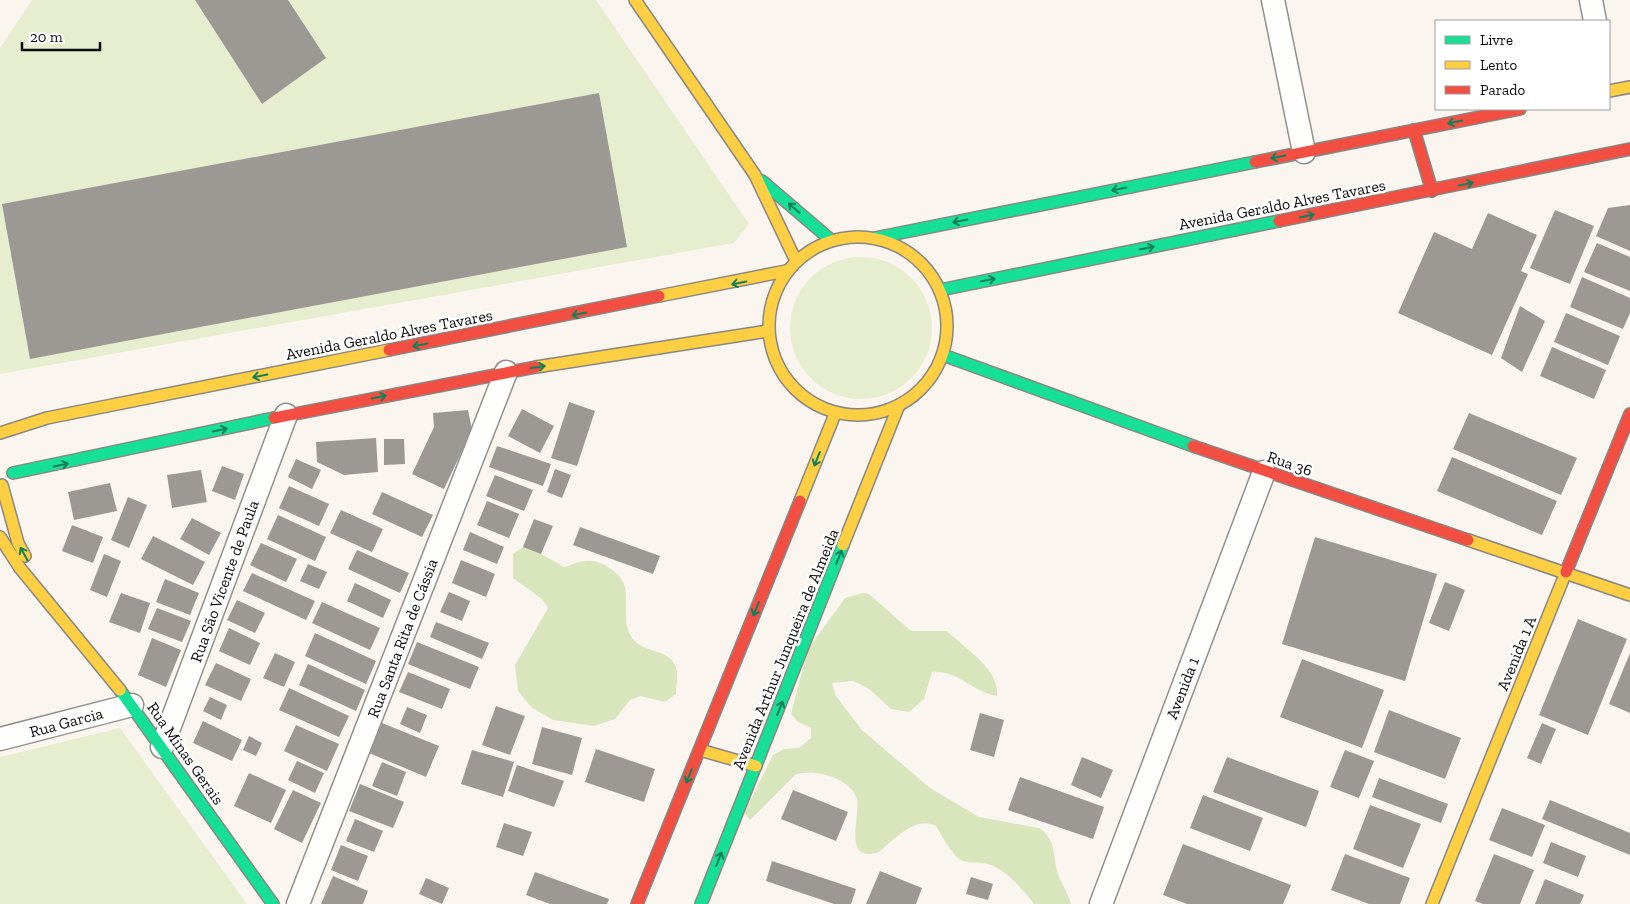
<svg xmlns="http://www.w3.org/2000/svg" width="1630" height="904" viewBox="0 0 1630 904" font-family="'Zilla Slab',serif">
  <rect width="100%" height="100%" fill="#faf6ef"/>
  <!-- green -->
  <g fill="#e7eecf">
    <path d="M32,0H596L749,224L734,243L0,374V48Z"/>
    <circle cx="861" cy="328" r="71"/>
    <path d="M120,728L247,904H0V757Z"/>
  </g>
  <!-- forest -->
  <g fill="#d9e6bd">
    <path d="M523,547L531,548L564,567C571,565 579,561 586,561C600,559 622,573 625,587C628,603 622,625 633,639C644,654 673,648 677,671C678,678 676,687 676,694L665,702L640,696L630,700L615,719L594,726L553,720L532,708L518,691L515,665L548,608L542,599L513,578V554Z"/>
    <path d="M863,593L869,594L911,631H947C964,648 1000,669 997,696C972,692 958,670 932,672L924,699L909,712L891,709L868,688L853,681L832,683L836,696L862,730L930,788L979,817L1039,828C1056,839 1053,854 1057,871C1060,882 1068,892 1071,904H1034C1022,889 1007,870 988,864C978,861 966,865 958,858C949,850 942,836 936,826C915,815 893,841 879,852C841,865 861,814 857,799C851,778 814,768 795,775L750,820L744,813L773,755L784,749L799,748L811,738V728L798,722L791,714L808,649L845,598Z"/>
  </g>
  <!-- building -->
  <g fill="#9c9995">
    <path d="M195,0H288L326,58L262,104Z"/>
    <path d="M599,93L627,247L30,359L2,204Z"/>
    <path d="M1630,205V251L1596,236L1608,208Z"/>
    <path d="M1555,210L1594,226L1570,284L1530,268Z"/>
    <path d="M1488,213L1537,235L1521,271L1528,274L1492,355L1398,313L1434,232L1472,249Z"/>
    <path d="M1597,243L1630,257V291L1584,272Z"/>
    <path d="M1582,277L1630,298V313L1623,329L1570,307Z"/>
    <path d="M1520,306L1545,321L1522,372L1501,358Z"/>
    <path d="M1566,313L1620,336L1608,365L1554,342Z"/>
    <path d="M1552,347L1606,370L1594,399L1540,376Z"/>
    <path d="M569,402L595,411L577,466L551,458Z"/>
    <path d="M522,409L554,426L540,453L508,436Z"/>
    <path d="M468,410L472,430L444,489L412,474L434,427L433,413Z"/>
    <path d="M1469,413L1577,458L1561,495L1453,449Z"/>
    <path d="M376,438L378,472L344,475L317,462L316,442Z"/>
    <path d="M384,439H404L405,464L384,465Z"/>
    <path d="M497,446L551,464L543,486L489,467Z"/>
    <path d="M1452,457L1557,501L1542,535L1437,491Z"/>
    <path d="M296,459L321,470L312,489L288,477Z"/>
    <path d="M222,466L244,474L235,500L212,491Z"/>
    <path d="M555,469L571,475L562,498L547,492Z"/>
    <path d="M201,470L207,502L172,508L167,475Z"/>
    <path d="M495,475L533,490L524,511L486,496Z"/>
    <path d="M110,483L117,511L74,520L68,492Z"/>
    <path d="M289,486L329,504L319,526L279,508Z"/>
    <path d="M382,492L433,515L422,537L372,514Z"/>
    <path d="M128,497L147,505L129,548L111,540Z"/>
    <path d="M487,501L519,514L509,538L477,525Z"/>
    <path d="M341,510L383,529L372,552L330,533Z"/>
    <path d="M278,515L326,537L315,561L267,539Z"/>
    <path d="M192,518L221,533L209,555L180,539Z"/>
    <path d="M534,519L553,526L541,554L523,547Z"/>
    <path d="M72,525L103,537L93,563L62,551Z"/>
    <path d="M580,527L660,556L653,574L573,545Z"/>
    <path d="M470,532L504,547L497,564L463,550Z"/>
    <path d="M153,536L205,562L193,585L141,559Z"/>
    <path d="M1315,537L1437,574L1405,681L1282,644Z"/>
    <path d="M261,543L297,559L286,582L250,565Z"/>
    <path d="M357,550L409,573L400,593L348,569Z"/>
    <path d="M104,554L121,561L107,597L90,590Z"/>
    <path d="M461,560L495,574L486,597L452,583Z"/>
    <path d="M308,564L327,572L319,589L300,581Z"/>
    <path d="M252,573L315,601L306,620L243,591Z"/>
    <path d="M165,579L199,593L190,615L156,602Z"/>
    <path d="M1445,582L1465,590L1449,631L1429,623Z"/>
    <path d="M355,583L391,600L383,618L347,601Z"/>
    <path d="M449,592L470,601L462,621L440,612Z"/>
    <path d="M121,593L150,603L140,633L109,622Z"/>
    <path d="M237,600L265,613L255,633L227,620Z"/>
    <path d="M322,602L380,628L370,650L312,623Z"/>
    <path d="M157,608L191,621L182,642L148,629Z"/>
    <path d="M1578,619L1627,639L1588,735L1539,715Z"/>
    <path d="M436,622L489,643L482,659L430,637Z"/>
    <path d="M229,628L260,643L250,665L219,651Z"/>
    <path d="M315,633L376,661L366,684L305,656Z"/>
    <path d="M152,638L181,650L166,687L138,675Z"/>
    <path d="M417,642L479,667L470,689L408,664Z"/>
    <path d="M275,653L295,662L284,687L263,678Z"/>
    <path d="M1630,653V713L1609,704Z"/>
    <path d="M1302,659L1384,690L1362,748L1280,717Z"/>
    <path d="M216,663L251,679L241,701L205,685Z"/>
    <path d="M308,664L365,690L356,711L299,685Z"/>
    <path d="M408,672L450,689L442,709L399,692Z"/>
    <path d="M289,688L349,716L339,737L279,710Z"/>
    <path d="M210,697L227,705L221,720L203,711Z"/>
    <path d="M496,706L525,716L510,755L482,745Z"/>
    <path d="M407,707L427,715L420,733L400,724Z"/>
    <path d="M1389,710L1461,738L1445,779L1374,752Z"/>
    <path d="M980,713L1004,720L994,757L970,750Z"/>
    <path d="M203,721L242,740L232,761L193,743Z"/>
    <path d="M382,723L439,746L426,777L369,753Z"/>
    <path d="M1542,723L1556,729L1541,764L1527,758Z"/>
    <path d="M296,725L339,744L327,771L284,751Z"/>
    <path d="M542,727L582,738L572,775L532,764Z"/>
    <path d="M249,736L262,743L256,756L243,750Z"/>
    <path d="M596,749L655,769L644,802L585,782Z"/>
    <path d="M472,750L514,762L503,797L461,784Z"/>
    <path d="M1345,750L1374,761L1359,798L1330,787Z"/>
    <path d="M1082,757L1113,770L1101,798L1071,785Z"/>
    <path d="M1227,757L1319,791L1306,827L1213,792Z"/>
    <path d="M297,761L324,773L315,793L288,780Z"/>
    <path d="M382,762L406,772L397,796L372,786Z"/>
    <path d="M517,765L564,781L554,807L508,791Z"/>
    <path d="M249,773L286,790L271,823L234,806Z"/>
    <path d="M1020,777L1104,807L1093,839L1008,810Z"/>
    <path d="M1379,778L1448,804L1441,823L1372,797Z"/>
    <path d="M360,784L404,802L393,828L349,811Z"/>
    <path d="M293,790L321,803L302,843L274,829Z"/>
    <path d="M793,790L848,812L836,841L781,819Z"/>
    <path d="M1203,795L1263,818L1250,851L1190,828Z"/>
    <path d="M1550,800L1630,833V855L1542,819Z"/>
    <path d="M1370,805L1421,824L1403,868L1353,849Z"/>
    <path d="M1502,808L1545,825L1532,857L1489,840Z"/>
    <path d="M355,819L383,831L374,852L346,841Z"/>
    <path d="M504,823L532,832L523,856L496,847Z"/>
    <path d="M1551,842L1586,856L1578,877L1543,863Z"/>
    <path d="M1183,844L1291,885L1283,904H1187L1163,895Z"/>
    <path d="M341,845L368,856L358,881L331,870Z"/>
    <path d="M1345,854L1410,878L1400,904H1369L1331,890Z"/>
    <path d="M1494,854L1534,870L1520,904H1483L1475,901Z"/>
    <path d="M772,861L856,889L851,904H834L766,881Z"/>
    <path d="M880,871L922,888L916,904H866Z"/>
    <path d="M535,872L609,899L607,904H550L526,895Z"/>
    <path d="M333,876L368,891L363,904H321Z"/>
    <path d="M971,877L993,884L988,900L966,894Z"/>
    <path d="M426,878L449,888L442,904L419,894Z"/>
    <path d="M1545,879L1584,895L1580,904H1535Z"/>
  </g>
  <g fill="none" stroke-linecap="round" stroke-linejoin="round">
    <defs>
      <g id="street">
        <path d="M1273,0L1304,152"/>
        <path d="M1591,0L1595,21"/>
        <path d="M0,739L132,705"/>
        <path d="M162,747L286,415"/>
        <path d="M298,904L506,372"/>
        <path d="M1101,904L1264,472"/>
      </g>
      <g id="fast">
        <path d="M762,181L831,240"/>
        <path d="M875,238L1255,162"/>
        <path d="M940,290L1279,221"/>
        <path d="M943,355L1193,446"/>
        <path d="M13,473L274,418"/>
        <path d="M120,690L273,904"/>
        <path d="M701,904L843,545"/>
      </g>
      <g id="slow">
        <path d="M635,0L755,175L796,261"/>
        <path d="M1609,91L1630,87"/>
        <circle cx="858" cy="326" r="89"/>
        <path d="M659,296L786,271"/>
        <path d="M536,367L768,331"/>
        <path d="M0,433L47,418L389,350"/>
        <path d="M2,485L18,543L25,556"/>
        <path d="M800,501L835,414"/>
        <path d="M0,537L20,568L120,690"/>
        <path d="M1468,540L1630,595"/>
        <path d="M843,545L899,405"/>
        <path d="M700,750L756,766"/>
        <path d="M1432,904L1566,572"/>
      </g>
      <g id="jam">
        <path d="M1414,130L1432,191"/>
        <path d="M1255,162L1520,109"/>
        <path d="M1279,221L1630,149"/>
        <path d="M389,350L659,296"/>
        <path d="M274,418L536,367"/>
        <path d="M1193,446L1468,540"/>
        <path d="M1566,572L1630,414"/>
        <path d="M637,904L800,501"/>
      </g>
    </defs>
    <!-- street casing -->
    <use href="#street" stroke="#93918e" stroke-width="25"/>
    <!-- fast casing -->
    <use href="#fast" stroke="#898784" stroke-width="14"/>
    <!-- slow casing -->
    <use href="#slow" stroke="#898784" stroke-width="14"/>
    <!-- jam casing -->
    <use href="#jam" stroke="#898784" stroke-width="14"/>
    <!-- street -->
    <use href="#street" stroke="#fefefd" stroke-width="22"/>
    <!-- fast -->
    <use href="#fast" stroke="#16e098" stroke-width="11"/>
    <!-- slow -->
    <use href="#slow" stroke="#ffcf43" stroke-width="11"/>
    <!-- jam -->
    <use href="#jam" stroke="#f24e42" stroke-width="11"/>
  </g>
  <!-- one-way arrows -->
  <defs><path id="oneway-shaft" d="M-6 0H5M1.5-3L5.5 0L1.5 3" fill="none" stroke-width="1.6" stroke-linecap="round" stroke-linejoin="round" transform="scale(1.25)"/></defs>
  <g stroke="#118059">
    <use href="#oneway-shaft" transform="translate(1455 122) rotate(169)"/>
    <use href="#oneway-shaft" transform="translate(1278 157) rotate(169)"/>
    <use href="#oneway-shaft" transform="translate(1466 184) rotate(-12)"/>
    <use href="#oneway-shaft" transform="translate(1119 189) rotate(169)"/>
    <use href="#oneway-shaft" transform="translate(794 208) rotate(-139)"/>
    <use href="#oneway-shaft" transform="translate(1307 216) rotate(-11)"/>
    <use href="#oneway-shaft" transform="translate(960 221) rotate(169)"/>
    <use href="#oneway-shaft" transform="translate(1147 248) rotate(-11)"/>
    <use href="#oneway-shaft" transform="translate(988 280) rotate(-11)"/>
    <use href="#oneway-shaft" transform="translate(739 283) rotate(169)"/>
    <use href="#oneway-shaft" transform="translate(579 314) rotate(169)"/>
    <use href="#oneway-shaft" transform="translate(420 345) rotate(169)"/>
    <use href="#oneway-shaft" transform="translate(538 367) rotate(-9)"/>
    <use href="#oneway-shaft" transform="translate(260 376) rotate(169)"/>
    <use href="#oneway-shaft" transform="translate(379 397) rotate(-11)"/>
    <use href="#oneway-shaft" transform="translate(220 430) rotate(-12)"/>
    <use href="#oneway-shaft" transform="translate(817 459) rotate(112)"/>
    <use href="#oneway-shaft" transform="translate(61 465) rotate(-12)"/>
    <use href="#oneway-shaft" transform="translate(24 554) rotate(-119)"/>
    <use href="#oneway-shaft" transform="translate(839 557) rotate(-68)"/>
    <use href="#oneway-shaft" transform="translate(756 609) rotate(112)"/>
    <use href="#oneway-shaft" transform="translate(780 708) rotate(-68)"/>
    <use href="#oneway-shaft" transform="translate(689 776) rotate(112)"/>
    <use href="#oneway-shaft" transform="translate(719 859) rotate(-68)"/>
  </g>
  <g text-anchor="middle" stroke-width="5" stroke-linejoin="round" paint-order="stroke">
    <!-- street labels -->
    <g font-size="16" fill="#0b0b0b" stroke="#fff">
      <text transform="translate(1282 204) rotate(-11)" y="6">Avenida Geraldo Alves Tavares</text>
      <text transform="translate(389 334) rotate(-11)" y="6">Avenida Geraldo Alves Tavares</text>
      <text transform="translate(1290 463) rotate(19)" y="6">Rua 36</text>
      <text transform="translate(224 581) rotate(-70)" y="6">Rua São Vicente de Paula</text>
      <text transform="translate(402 638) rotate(-69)" y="6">Rua Santa Rita de Cássia</text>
      <text transform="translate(785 649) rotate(-68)" y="6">Avenida Arthur Junqueira de Almeida</text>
      <text transform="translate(1516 653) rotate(-68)" y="6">Avenida 1 A</text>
      <text transform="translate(1182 688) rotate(-69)" y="6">Avenida 1</text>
      <text transform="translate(66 722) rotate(-15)" y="6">Rua Garcia</text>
      <text transform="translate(186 753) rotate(55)" y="6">Rua Minas Gerais</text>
    </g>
  </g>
  <!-- legend -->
  <rect x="1435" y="20" width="175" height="90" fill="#ffffff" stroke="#9d9d9d"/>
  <rect x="1445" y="36" width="25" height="8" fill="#16e098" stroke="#9d9d9d"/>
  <text x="1480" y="45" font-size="15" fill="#0b0b0b">Livre</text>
  <rect x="1445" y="61" width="25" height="8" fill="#ffcf43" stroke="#9d9d9d"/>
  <text x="1480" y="70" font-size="15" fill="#0b0b0b">Lento</text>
  <rect x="1445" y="86" width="25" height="8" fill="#f24e42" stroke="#9d9d9d"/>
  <text x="1480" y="95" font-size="15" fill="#0b0b0b">Parado</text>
  <!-- scale -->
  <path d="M22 42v8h78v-8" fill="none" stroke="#0b0b0b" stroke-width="2.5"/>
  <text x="30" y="42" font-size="15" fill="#0b0b0b" stroke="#ffffff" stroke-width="4" paint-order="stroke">20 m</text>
</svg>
